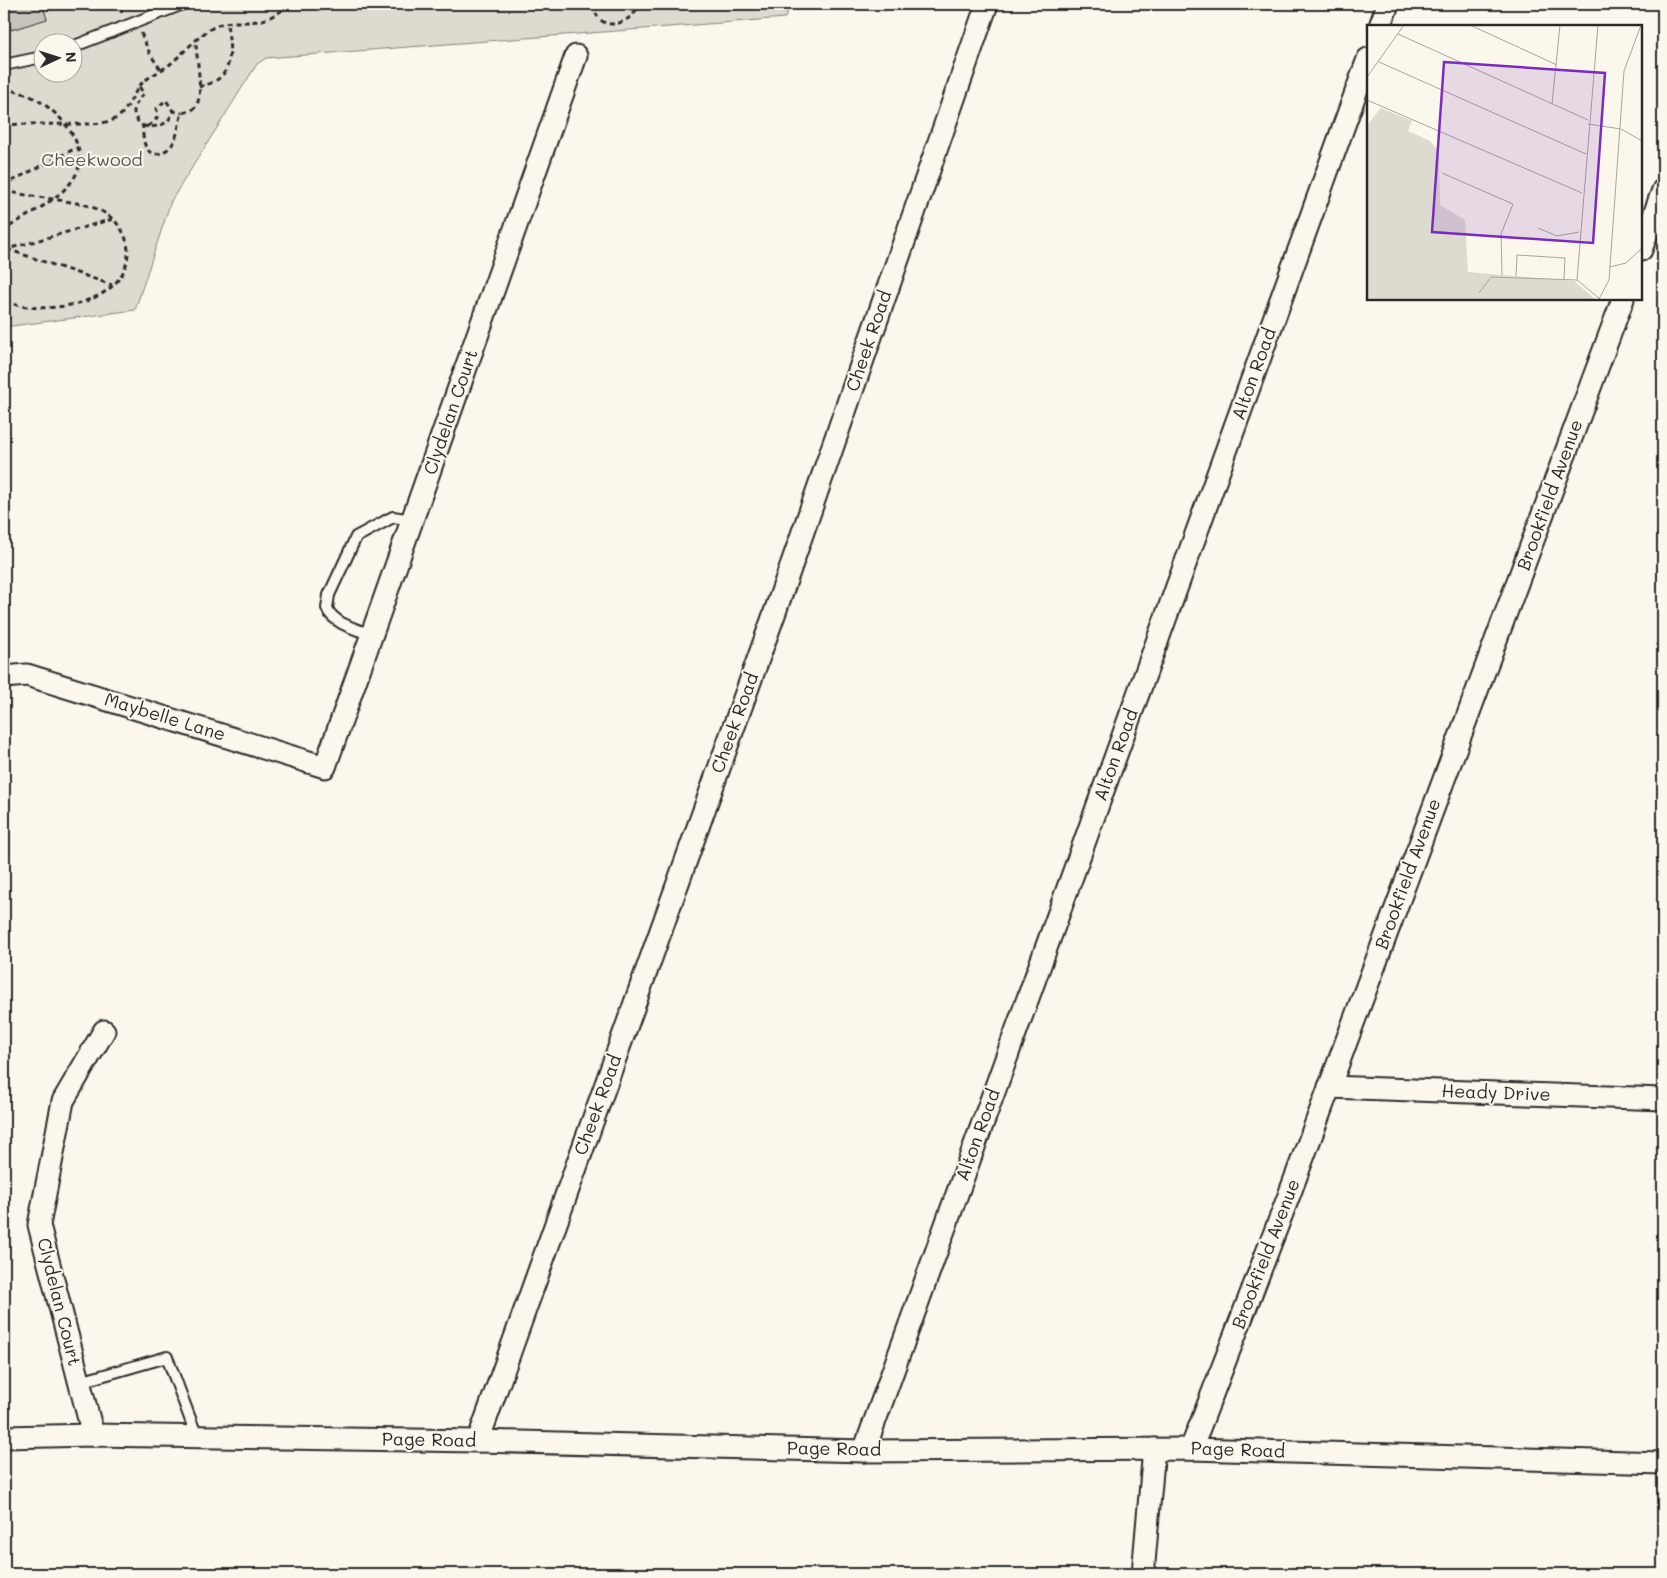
<svg xmlns="http://www.w3.org/2000/svg" width="1667" height="1578" viewBox="0 0 1667 1578" font-family="Mali,sans-serif">
  <rect width="100%" height="100%" fill="#fbf7ec"/>
  <filter id="ink" filterUnits="userSpaceOnUse"><feTurbulence type="fractalNoise" baseFrequency=".02" numOctaves="2"/><feDisplacementMap in="SourceGraphic" scale="10" xChannelSelector="R" yChannelSelector="G"/><feConvolveMatrix kernelMatrix="1 2 1 2 8 2 1 2 1" color-interpolation-filters="sRGB"/></filter>
  <g filter="url(#ink)">
    <!-- green -->
    <path fill="#dddad0" stroke="#84827e" fill-rule="evenodd" d="M4,4H791L785,18L266,58L257,64L171,201L135,310L4,327ZM42,42H72V72H42Z"/>
    <!-- building -->
    <path fill="#c7c4bc" stroke="#2b2b2b" d="M4,4H42L47,19L11,30Z"/>
    <g fill="none" stroke-linecap="round" stroke-linejoin="round">
      <defs>
        <g id="service">
          <path d="M72,47L183,4"/>
          <path d="M4,65L42,57"/>
          <path d="M372,635C357,629 333,624 327,608L329,595L356,537L393,517L412,520"/>
          <path d="M80,1382L167,1357L197,1437"/>
        </g>
        <g id="minor">
          <path d="M1380,26L1388,4"/>
          <path d="M1641,250L1663,190"/>
          <path d="M4,677L27,675L325,767L576,56"/>
          <path d="M1329,1087L1663,1099"/>
          <path d="M93,1435L39,1225L63,1101L104,1031"/>
          <path d="M4,1437L93,1435L478,1441L864,1451L1191,1449L1663,1463"/>
          <path d="M478,1441L775,612L987,4"/>
          <path d="M1191,1449L1288,1198L1623,299"/>
          <path d="M864,1451L1368,59"/>
          <path d="M1143,1574L1154,1449"/>
        </g>
      </defs>
      <!-- service casing -->
      <use href="#service" stroke="#2b2b2b" stroke-width="14"/>
      <!-- minor casing -->
      <use href="#minor" stroke="#2b2b2b" stroke-width="25"/>
      <!-- path -->
      <g stroke="#2b2b2b" stroke-width="3" stroke-dasharray="5 4" stroke-linecap="butt">
        <path d="M594,4C596,35 631,26 640,4"/>
        <path d="M121,13L123,4"/>
        <path d="M141,33L150,54L161,70"/>
        <path d="M139,87L144,93C134,105 128,114 143,126C142,136 144,159 161,153C165,151 171,148 173,143C178,135 179,122 182,113C187,112 193,111 196,106C204,95 196,57 196,42"/>
        <path d="M199,87C205,85 213,83 218,79C235,67 229,41 227,23"/>
        <path d="M4,89C13,91 21,92 30,96C58,109 96,149 72,181C58,200 24,217 4,230"/>
        <path d="M4,125C29,123 54,125 80,124C90,124 100,124 110,121C128,116 131,94 143,82C151,75 161,71 169,65C183,54 200,33 216,26C235,17 252,28 274,15C280,12 285,9 289,4"/>
        <path d="M143,126C156,128 169,126 173,111L182,113"/>
        <path d="M148,126C154,122 161,117 156,109L166,100L173,111"/>
        <path d="M4,185L78,147"/>
        <path d="M4,191C20,194 36,197 53,199C69,202 86,203 101,211C134,228 138,269 106,291C83,308 29,314 4,300"/>
        <path d="M7,249L112,285"/>
        <path d="M4,250L113,219"/>
      </g>
      <!-- service -->
      <use href="#service" stroke="#fbf7ec" stroke-width="10"/>
      <!-- minor -->
      <use href="#minor" stroke="#fbf7ec" stroke-width="21"/>
    </g>
  </g>
  <g text-anchor="middle" stroke-width="4" stroke-linejoin="round" paint-order="stroke">
    <!-- park labels -->
    <g font-size="18" fill="#585754" stroke="#fbf7ec">
      <text x="92" y="166">Cheekwood</text>
    </g>
    <!-- street labels -->
    <g font-size="18" fill="#2b2b2b" stroke="#fbf7ec">
      <text transform="translate(869 341) rotate(-71)" y="6">Cheek Road</text>
      <text transform="translate(1254 374) rotate(-70)" y="6">Alton Road</text>
      <text transform="translate(451 412) rotate(-71)" y="6">Clydelan Court</text>
      <text transform="translate(1550 495) rotate(-70)" y="6">Brookfield Avenue</text>
      <text transform="translate(165 717) rotate(17)" y="6">Maybelle Lane</text>
      <text transform="translate(735 723) rotate(-70)" y="6">Cheek Road</text>
      <text transform="translate(1116 755) rotate(-70)" y="6">Alton Road</text>
      <text transform="translate(1408 874) rotate(-70)" y="6">Brookfield Avenue</text>
      <text transform="translate(1496 1093) rotate(2)" y="6">Heady Drive</text>
      <text transform="translate(598 1105) rotate(-70)" y="6">Cheek Road</text>
      <text transform="translate(978 1135) rotate(-70)" y="6">Alton Road</text>
      <text transform="translate(1266 1254) rotate(-69)" y="6">Brookfield Avenue</text>
      <text transform="translate(59 1302) rotate(76)" y="6">Clydelan Court</text>
      <text transform="translate(429 1440) rotate(1)" y="6">Page Road</text>
      <text transform="translate(834 1449) rotate(1)" y="6">Page Road</text>
      <text transform="translate(1238 1450) rotate(2)" y="6">Page Road</text>
    </g>
  </g>
  <!-- overview -->
  <g transform="translate(1367 25)">
    <rect width="275" height="275" fill="#fbf7ec"/>
    <path d="M14,83L45,96L41,106L63,116L72,127L73,180L98,195L101,247L207,256L229,275H0V100Z" fill="#dddad0"/>
    <path fill="none" stroke="#a8a59f" stroke-width="1" d="M103,0L190,40M31,9L221,95M12,37L219,129M0,52L37,0M0,75L215,168M185,79L193,0M221,99L254,104L275,116M75,148L146,179L134,209L135,250M171,203L190,211L212,207M243,242L259,238L275,223M149,251L150,230L198,233L197,254M210,255L231,0M210,255L233,274M112,268L124,252L210,255M232,274L242,255L257,46L274,0"/>
    <path fill="#7b2cbf" fill-opacity="0.15" stroke="#7b2cbf" stroke-width="2.5" d="M77,37L238,48L226,218L65,207Z"/>
    <rect width="275" height="275" fill="none" stroke="#2b2b2b" stroke-width="2.5"/>
  </g>
  <!-- margin -->
  <rect width="1667" height="1578" fill="none" stroke="#fbf7ec" stroke-width="20"/>
  <rect x="10" y="10" width="1647" height="1558" fill="none" stroke="#2b2b2b" stroke-width="2" filter="url(#ink)"/>
  <!-- north arrow -->
  <g transform="translate(58 58) rotate(86)"><circle r="24" fill="#fbf7ec" stroke="#a8a59f"/>
  <path d="M0-4L9 19L0 12L-9 19Z" fill="#2b2b2b"/>
  <text y="-8" font-size="14" font-weight="bold" text-anchor="middle" fill="#2b2b2b">N</text>
  </g>
</svg>
